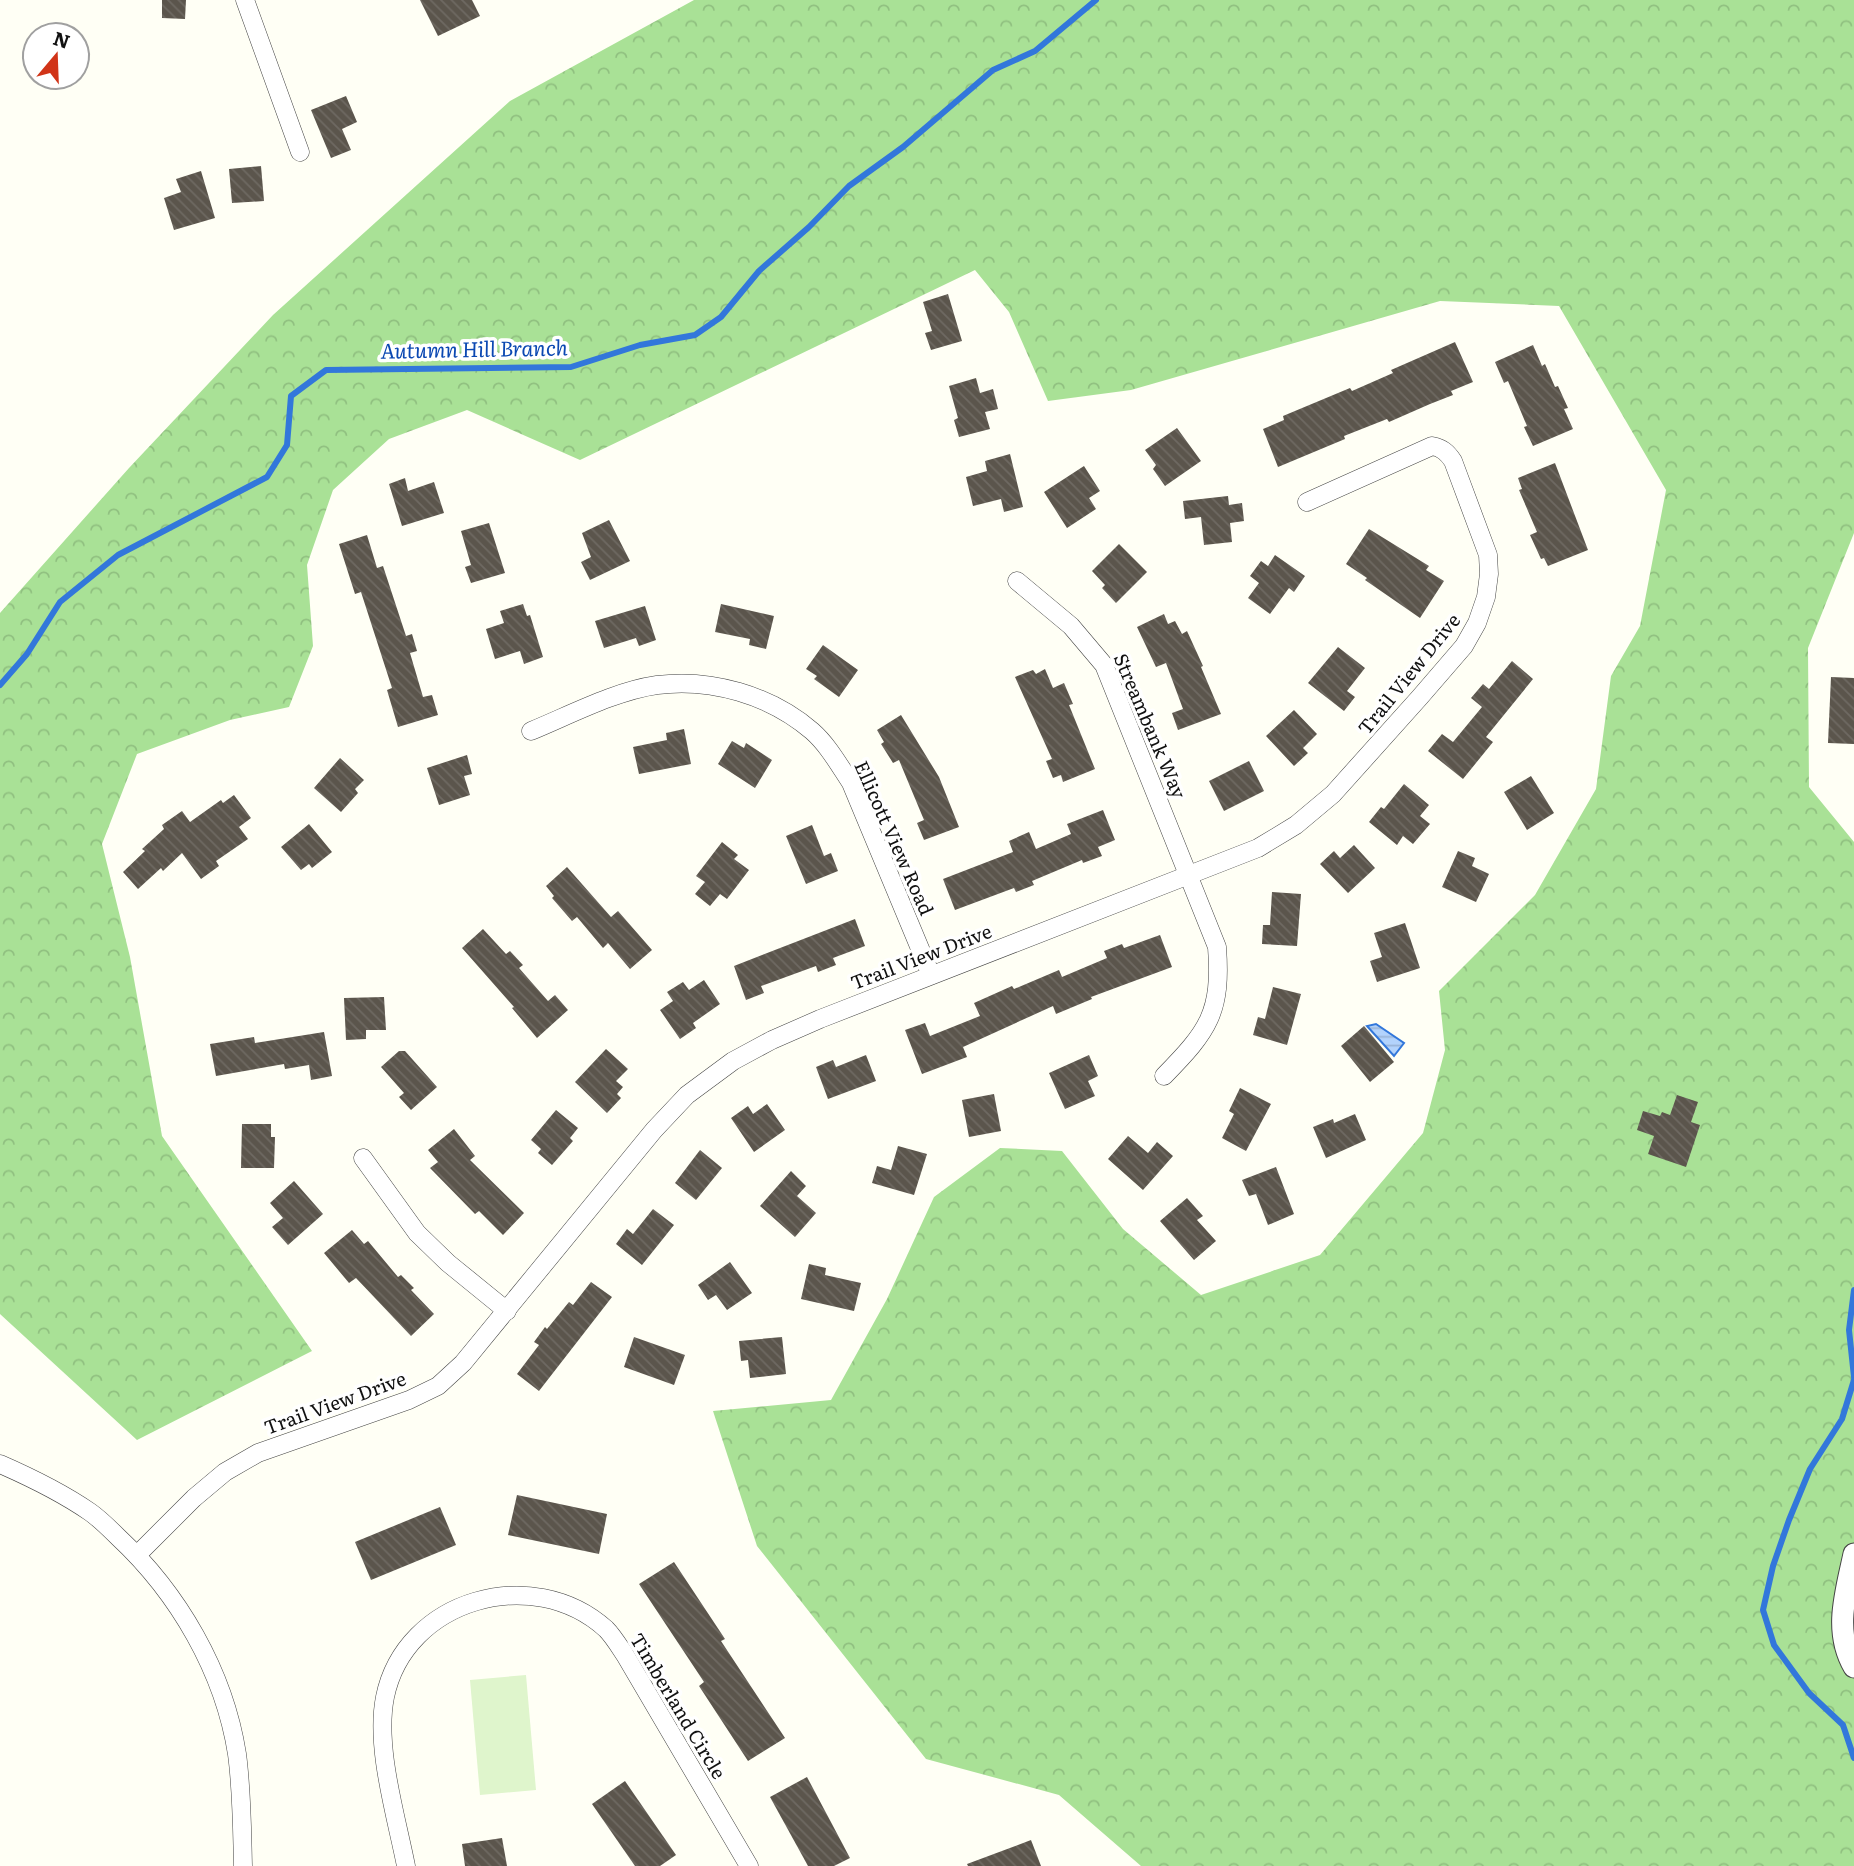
<svg xmlns="http://www.w3.org/2000/svg" width="1854" height="1866" viewBox="0 0 1854 1866" font-family="Literata,serif">
  <defs>
    <pattern id="forest-crowns" width="20" height="18" patternUnits="userSpaceOnUse" patternTransform="scale(1.75)"><rect width="20" height="18" fill="#a9e196"/><path d="M2 6a3 3 0 1 1 6 0M12 15a3 3 0 1 1 6 0" fill="none" stroke="#90c080"/></pattern>
    <pattern id="water-rules" width="6" height="5" patternUnits="userSpaceOnUse" patternTransform="scale(1.75)"><rect width="6" height="5" fill="#b3d3fc"/><path d="M0 2.5h6" fill="none" stroke="#99b4d7"/></pattern>
    <pattern id="building-back-hatch" width="6" height="6" patternUnits="userSpaceOnUse" patternTransform="scale(1.75)"><rect width="6" height="6" fill="#5b554c"/><path d="M-1 5l2 2M0 0l6 6M5-1l2 2" fill="none" stroke="#6e6962"/></pattern>
  </defs>
  <rect width="100%" height="100%" fill="#fffff5"/>
  <!-- forest -->
  <path fill="url(#forest-crowns)" d="M694,0H1854V533L1808,648L1809,787L1854,842V1866H1141L1059,1795L926,1759L757,1546L713,1411L831,1400L887,1299L934,1197L1000,1148L1062,1151L1123,1229L1201,1295L1320,1255L1423,1133L1445,1050L1439,991L1535,895L1596,789L1611,676L1640,626L1666,490L1559,306L1440,301L1131,390L1048,401L1009,312L975,270L580,460L467,410L389,439L333,490L307,565L313,646L289,707L230,720L137,754L102,844L130,957L162,1136L312,1351L137,1440L0,1314V613L129,468L273,315L510,101Z"/>
  <!-- pitch -->
  <path fill="#dff5cc" d="M526,1675L536,1790L480,1795L470,1680Z"/>
  <!-- water -->
  <path fill="url(#water-rules)" stroke="#3277db" stroke-width="2" d="M1376,1024L1404,1043L1394,1056L1367,1026Z"/>
  <g fill="none" stroke-linecap="round" stroke-linejoin="round">
    <!-- stream -->
    <g stroke="#3277db" stroke-width="6">
      <path d="M0,685L27,654L60,602L118,555L267,477L287,445L291,396L326,370L571,367L640,345L695,335L721,317L759,271L809,227L849,186L903,147L993,70L1035,51L1096,0"/>
      <path d="M1854,1290L1849,1330L1854,1377"/>
      <path d="M1854,1380L1842,1419L1810,1469L1789,1520L1773,1566L1763,1610L1774,1645L1809,1693L1843,1725L1854,1758"/>
    </g>
  </g>
  <!-- building -->
  <g fill="url(#building-back-hatch)">
    <path d="M162,0H186L185,19L162,18Z"/>
    <path d="M420,0H472L480,16L438,36Z"/>
    <path d="M346,96L357,122L342,129L351,150L331,158L311,110Z"/>
    <path d="M261,166L264,201L232,203L229,169Z"/>
    <path d="M201,171L215,218L174,230L164,198L181,192L176,179Z"/>
    <path d="M948,294L962,341L931,350L925,333L932,331L923,302Z"/>
    <path d="M1455,342L1473,382L1451,391L1453,395L1430,404L1389,422L1387,419L1344,436L1345,439L1278,467L1263,429L1284,420L1283,416L1350,388L1352,391L1393,373L1391,370Z"/>
    <path d="M1533,345L1542,366L1545,364L1555,387L1558,386L1568,408L1564,409L1573,429L1533,446L1524,427L1527,426L1508,381L1504,383L1495,362Z"/>
    <path d="M976,378L980,393L993,389L998,409L985,412L990,429L959,437L954,420L958,418L949,386Z"/>
    <path d="M1177,428L1201,461L1165,486L1153,469L1156,465L1145,450Z"/>
    <path d="M1010,454L1023,507L1004,512L1001,499L973,506L966,477L987,471L985,461Z"/>
    <path d="M1555,463L1588,550L1548,566L1544,558L1541,559L1530,535L1537,532L1519,490L1522,489L1518,478Z"/>
    <path d="M1084,466L1100,491L1089,498L1096,509L1067,528L1044,492Z"/>
    <path d="M405,478L408,491L434,482L444,513L402,526L389,484Z"/>
    <path d="M1228,496L1229,505L1242,503L1244,521L1230,523L1232,542L1204,545L1201,517L1185,519L1183,501Z"/>
    <path d="M609,520L630,561L590,580L581,562L591,557L582,533Z"/>
    <path d="M489,523L505,573L471,583L465,567L471,565L461,531Z"/>
    <path d="M1369,529L1429,566L1426,570L1444,581L1420,618L1365,580L1367,578L1346,564Z"/>
    <path d="M367,535L377,568L383,566L406,636L412,634L417,651L410,653L423,697L432,695L438,715L398,727L387,690L392,688L361,592L355,594L339,544Z"/>
    <path d="M1119,544L1147,572L1116,603L1102,588L1105,585L1092,571Z"/>
    <path d="M1275,555L1305,576L1294,592L1289,588L1270,614L1248,598L1259,583L1250,576L1261,561L1268,566Z"/>
    <path d="M523,604L527,616L530,615L543,657L524,664L520,651L495,659L486,629L504,623L500,611Z"/>
    <path d="M721,604L774,616L766,649L749,645L750,639L715,632Z"/>
    <path d="M645,606L656,640L639,646L636,638L604,648L595,621Z"/>
    <path d="M1164,614L1168,624L1175,621L1182,634L1187,631L1203,666L1201,667L1221,714L1178,730L1172,713L1183,709L1166,663L1156,667L1137,627Z"/>
    <path d="M823,645L858,670L839,697L814,679L817,676L806,669Z"/>
    <path d="M1338,647L1365,668L1347,691L1355,697L1344,711L1308,683Z"/>
    <path d="M1512,661L1533,679L1486,737L1493,742L1463,779L1428,751L1442,734L1453,742L1482,707L1471,698L1483,684L1489,689Z"/>
    <path d="M1045,669L1053,688L1064,683L1073,704L1069,705L1095,769L1063,782L1061,775L1053,778L1046,761L1052,759L1015,677L1033,670L1036,674Z"/>
    <path d="M1831,677L1854,678V744L1828,743Z"/>
    <path d="M1294,710L1317,734L1303,748L1308,753L1294,766L1266,736Z"/>
    <path d="M901,715L939,777L959,827L924,840L917,823L924,820L899,760L893,763L881,744L884,742L877,730Z"/>
    <path d="M684,729L691,764L639,774L633,747L667,740L666,733Z"/>
    <path d="M732,741L744,748L746,743L772,760L755,788L718,764Z"/>
    <path d="M467,755L472,774L464,776L470,795L439,805L427,768Z"/>
    <path d="M340,758L364,780L355,789L358,793L341,812L314,788Z"/>
    <path d="M1249,761L1264,791L1224,811L1209,781Z"/>
    <path d="M1531,776L1554,813L1527,830L1504,792Z"/>
    <path d="M1404,784L1429,805L1420,816L1430,824L1413,844L1403,836L1397,845L1369,822L1381,807L1384,809Z"/>
    <path d="M234,795L251,818L239,827L248,839L216,861L219,866L201,879L182,853L163,871L161,868L138,889L123,872L145,851L142,849L164,829L162,825L182,811L190,822L221,800L223,803Z"/>
    <path d="M1103,810L1115,840L1098,847L1102,856L1083,863L1082,860L1032,881L1034,885L1016,892L1014,888L955,910L943,879L1013,852L1009,841L1029,832L1036,849L1071,834L1067,824Z"/>
    <path d="M309,824L332,852L312,868L309,864L301,870L281,847Z"/>
    <path d="M812,825L824,856L831,853L838,871L806,884L786,836Z"/>
    <path d="M722,842L738,855L734,859L749,870L727,899L720,894L710,906L695,894L705,882L696,876Z"/>
    <path d="M1354,845L1375,868L1348,893L1320,864L1334,851L1340,858Z"/>
    <path d="M1458,851L1475,858L1472,866L1489,874L1476,902L1442,887Z"/>
    <path d="M567,867L611,917L618,911L652,950L630,969L608,943L603,948L577,917L572,921L552,898L554,896L546,886Z"/>
    <path d="M1272,892L1301,894L1297,946L1262,944L1263,925H1270Z"/>
    <path d="M855,919L865,946L833,958L836,965L818,972L816,966L761,986L764,993L746,1000L734,966Z"/>
    <path d="M1405,923L1420,968L1377,982L1370,961L1382,957L1374,933Z"/>
    <path d="M483,929L506,954L510,951L523,965L519,968L548,1001L555,995L568,1010L537,1038L512,1008L514,1007L462,948Z"/>
    <path d="M1160,935L1172,967L1091,997L1092,999L1056,1014L1053,1006L963,1047L967,1057L922,1074L905,1030L925,1023L930,1036L980,1016L974,1003L1012,986L1014,989L1059,970L1062,977L1107,958L1104,951L1122,944L1124,948Z"/>
    <path d="M704,980L720,1004L693,1023L696,1028L680,1039L660,1010L673,1001L667,992L683,982L689,990Z"/>
    <path d="M1273,987L1301,994L1287,1045L1253,1035L1258,1017L1265,1019Z"/>
    <path d="M384,997L386,1030H366V1039L346,1040L344,998Z"/>
    <path d="M1364,1026L1394,1062L1370,1082L1341,1046Z"/>
    <path d="M324,1032L332,1076L311,1080L309,1065L285,1069L284,1064L216,1076L210,1044L254,1037L255,1043Z"/>
    <path d="M606,1049L628,1069L616,1081L623,1087L617,1094L621,1098L607,1113L575,1082Z"/>
    <path d="M399,1051H405L437,1087L411,1110L399,1097L404,1093L381,1067Z"/>
    <path d="M866,1055L876,1081L828,1099L816,1067L833,1060L836,1067Z"/>
    <path d="M1089,1055L1098,1076L1088,1081L1095,1096L1065,1109L1049,1073Z"/>
    <path d="M1240,1088L1271,1104L1246,1151L1222,1138L1234,1114L1229,1111Z"/>
    <path d="M994,1094L1001,1131L969,1137L962,1100Z"/>
    <path d="M1677,1095L1698,1102L1691,1122L1700,1125L1686,1167L1648,1154L1654,1136L1637,1130L1643,1111L1660,1116L1662,1112L1670,1115Z"/>
    <path d="M767,1104L785,1130L754,1152L731,1118L748,1106L753,1114Z"/>
    <path d="M556,1110L578,1128L570,1138L573,1141L552,1165L538,1153L541,1149L531,1140Z"/>
    <path d="M1355,1114L1366,1140L1326,1158L1313,1127L1333,1119L1334,1123Z"/>
    <path d="M242,1124H271V1137H275L274,1168H241Z"/>
    <path d="M454,1129L475,1156L470,1160L524,1213L503,1235L479,1211L475,1214L430,1168L438,1162L428,1150Z"/>
    <path d="M1128,1136L1148,1153L1157,1142L1173,1156L1143,1190L1108,1159Z"/>
    <path d="M898,1146L927,1154L914,1195L872,1183L877,1166L891,1170Z"/>
    <path d="M700,1150L722,1168L696,1200L675,1183Z"/>
    <path d="M1276,1167L1294,1214L1268,1225L1256,1194L1249,1196L1242,1180Z"/>
    <path d="M791,1171L806,1186L797,1196L816,1213L795,1237L760,1206Z"/>
    <path d="M294,1181L323,1214L288,1245L272,1227L283,1218L270,1203Z"/>
    <path d="M1187,1198L1203,1216L1197,1220L1216,1241L1194,1260L1160,1221Z"/>
    <path d="M653,1209L674,1225L642,1265L616,1244L627,1229L633,1234Z"/>
    <path d="M352,1230L364,1244L368,1241L398,1277L401,1275L414,1288L411,1290L434,1314L411,1336L356,1278L349,1283L324,1253Z"/>
    <path d="M730,1262L752,1293L727,1310L716,1295L708,1300L698,1285Z"/>
    <path d="M809,1264L826,1268L825,1275L861,1283L854,1311L801,1299Z"/>
    <path d="M591,1282L612,1297L539,1391L517,1374L539,1345L534,1342L545,1327L547,1329L569,1302L573,1305Z"/>
    <path d="M634,1337L685,1355L674,1385L624,1367Z"/>
    <path d="M782,1337L786,1374L750,1378L748,1360L741,1361L739,1341Z"/>
    <path d="M517,1495L607,1514L599,1554L508,1535Z"/>
    <path d="M440,1507L456,1545L371,1580L355,1542Z"/>
    <path d="M674,1562L725,1639L721,1641L785,1738L748,1761L699,1686L704,1682L639,1584Z"/>
    <path d="M807,1777L850,1858L834,1866H808L770,1797Z"/>
    <path d="M625,1781L676,1855L660,1866H635L592,1804Z"/>
    <path d="M502,1838L507,1866H465L462,1844Z"/>
    <path d="M1031,1840L1041,1866H968L967,1864Z"/>
  </g>
  <g fill="none" stroke-linecap="round" stroke-linejoin="round">
    <defs>
      <g id="minor">
        <path d="M245,0L300,152"/>
        <path d="M1017,581L1071,626L1104,665L1217,947C1222,1013 1208,1031 1164,1076"/>
        <path d="M531,731C570,715 615,691 657,685C711,678 770,695 812,731C828,745 839,765 851,783L931,975"/>
        <path d="M363,1158L417,1233L448,1263L507,1311"/>
        <path d="M0,1464C32,1478 61,1492 90,1512C100,1519 109,1528 118,1537C178,1593 224,1671 237,1754C242,1791 242,1828 243,1866"/>
        <path d="M137,1555L194,1498L225,1472L258,1453L409,1400L438,1386L463,1363L654,1130L687,1095L733,1061L772,1040L820,1019L1258,848L1296,825L1333,794L1420,697L1464,646L1477,623L1486,597L1489,574L1488,555L1453,461C1447,452 1442,448 1432,446L1307,502"/>
        <path d="M406,1866C396,1815 375,1747 385,1697C405,1599 533,1563 606,1629C613,1636 619,1646 625,1655L749,1866"/>
      </g>
      <path id="tertiary" d="M1854,1554C1846,1592 1833,1631 1854,1667"/>
    </defs>
    <!-- minor casing -->
    <use href="#minor" stroke="#444" stroke-width="19"/>
    <!-- tertiary casing -->
    <use href="#tertiary" stroke="#444" stroke-width="23"/>
    <!-- minor -->
    <use href="#minor" stroke="#fff" stroke-width="18"/>
    <!-- tertiary -->
    <use href="#tertiary" stroke="#fff" stroke-width="21"/>
  </g>
  <g text-anchor="middle" stroke-width="7" stroke-linejoin="round" paint-order="stroke">
    <!-- street labels -->
    <g font-size="19" fill="#111" stroke="#fff">
      <text transform="translate(1409 674) rotate(-51)" y="7">Trail View Drive</text>
      <text transform="translate(1150 726) rotate(67)" y="7">Streambank Way</text>
      <text transform="translate(894 838) rotate(66)" y="7">Ellicott View Road</text>
      <text transform="translate(921 957) rotate(-21)" y="7">Trail View Drive</text>
      <text transform="translate(335 1403) rotate(-20)" y="7">Trail View Drive</text>
      <text transform="translate(678 1706) rotate(59)" y="7">Timberland Circle</text>
    </g>
    <!-- water labels -->
    <g font-size="21" font-style="italic" fill="#0b48b2" stroke="#fff">
      <text transform="translate(474 350) rotate(-1)" y="7">Autumn Hill Branch</text>
    </g>
  </g>
  <!-- north arrow -->
  <g transform="translate(56 56) rotate(19)"><circle r="33" fill="#ffffff" stroke="#a0a0a0" stroke-width="2"/>
  <path d="M0-5L12 26L0 18L-12 26Z" fill="#d13418"/>
  <text y="-10" font-size="19" font-weight="bold" text-anchor="middle" fill="#111111">N</text>
  </g>
</svg>
